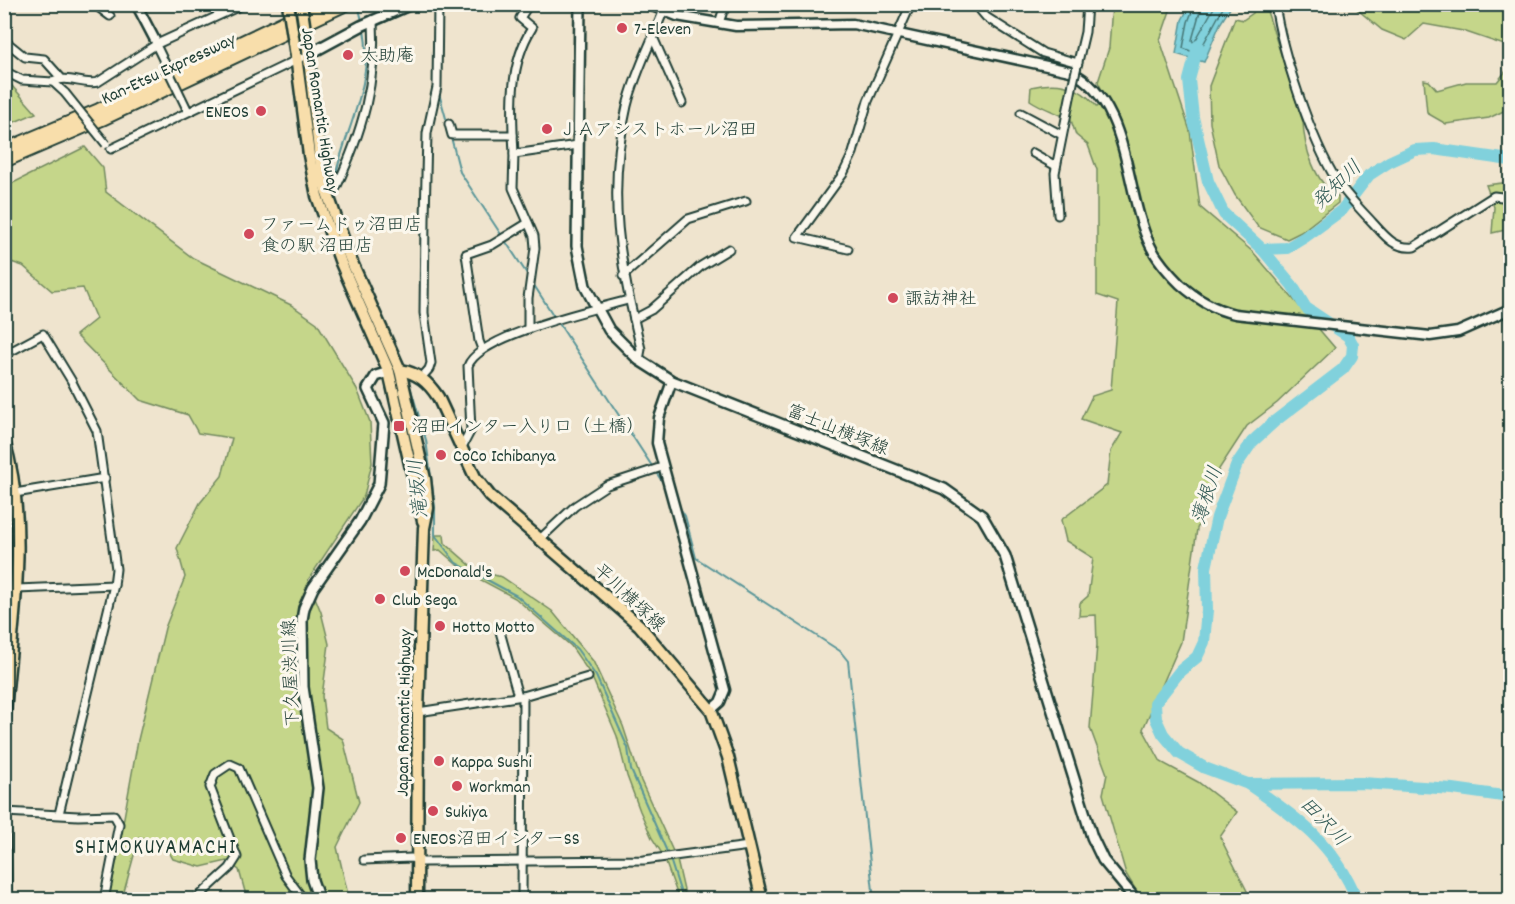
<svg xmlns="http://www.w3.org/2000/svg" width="1515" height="904" viewBox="0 0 1515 904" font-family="Dekko,'Klee One',sans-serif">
  <rect width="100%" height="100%" fill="#efe4ce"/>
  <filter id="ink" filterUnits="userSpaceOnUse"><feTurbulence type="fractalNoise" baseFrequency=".0167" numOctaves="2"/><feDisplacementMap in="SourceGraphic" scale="12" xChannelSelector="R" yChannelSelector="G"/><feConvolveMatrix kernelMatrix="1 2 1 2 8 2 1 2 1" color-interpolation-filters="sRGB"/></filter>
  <g filter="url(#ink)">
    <!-- green -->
    <g fill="#c5d68a" stroke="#728a5f" stroke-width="1.5">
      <path d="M1112,5H1172L1160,40L1190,131L1200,207L1253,252L1335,348L1277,403L1247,426L1219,469L1197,529L1181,642L1143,729L1161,762L1198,782L1237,812L1220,837L1251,899H1147L1137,892L1126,874L1103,794L1107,774L1090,728L1097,645L1096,615L1079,616L1080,603L1088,596L1093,558L1066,541L1061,520L1107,485L1111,451L1122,433L1081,419L1092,396L1111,390L1118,302L1097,295V170L1088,145L1076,135L1071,120C1057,112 1043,109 1030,100L1031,87C1058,80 1080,85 1097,107L1106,98L1098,82L1109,48Z"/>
      <path d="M1255,5H1265L1303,122C1304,147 1315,184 1338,196V203L1301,232L1287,239L1258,227L1235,195L1219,165L1210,123L1209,86L1235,18L1243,20L1253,13Z"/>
      <path d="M1352,5H1496L1510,9V47L1463,31L1424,24L1406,40L1382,30Z"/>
      <path d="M1510,66V108L1489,118L1446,124L1427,113L1424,80L1429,81L1437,90L1466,82H1497Z"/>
      <path d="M4,77L36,113L5,126H4Z"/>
      <path d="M85,147L103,168L106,192L193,258L291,305L317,323L357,389L370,422L372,463L364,496L308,580L321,612L329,644L322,696L326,728L343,739L359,802L337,847L349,899H247L239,870L227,861L201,867L173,859L164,843L139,837L122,899H98L112,884L138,740L165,628L185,577L177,548L200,503L222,476L232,438L198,433L188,415L140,400L76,335L96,319L83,288L52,291L23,266L5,260V187Z"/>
      <path d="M1510,182V229L1492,233L1494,207L1486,185Z"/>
      <path d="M435,535H444L445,543L477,571L502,577L552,611L593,661L623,726L641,781L677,860L686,899H679L663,855L652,838L640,811L627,776L617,736L591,675L571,646L515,598L464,571L440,550L434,551Z"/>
    </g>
    <!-- water -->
    <path fill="#81d1dc" stroke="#5a9699" stroke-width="1.5" d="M1190,5H1232L1220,24L1204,62L1176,54L1182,20Z"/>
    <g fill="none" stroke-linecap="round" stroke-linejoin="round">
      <!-- shore -->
      <g stroke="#467877" stroke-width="1.5">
        <path d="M1195,4L1188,22L1183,48L1198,54L1225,4"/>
        <path d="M1202,4L1192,40L1194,43L1216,4"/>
      </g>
      <!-- stream -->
      <g stroke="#5a9699" stroke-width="2">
        <path d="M358,4L362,21"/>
        <path d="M441,10L440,97L447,122"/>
        <path d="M364,31L416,8H436"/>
        <path d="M451,137L460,172L529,277"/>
        <path d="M333,187C342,134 375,86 364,30"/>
        <path d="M532,282L555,318"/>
        <path d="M558,322L665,486"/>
        <path d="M407,376L426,440L435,507V535L456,563L517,596L577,649L596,676L628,748L631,770L668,854"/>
        <path d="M678,505L685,516L696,558L840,651L848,661L874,900"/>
        <path d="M670,859L683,900"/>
      </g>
      <!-- river -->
      <g stroke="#81d1dc" stroke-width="12">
        <path d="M1198,46L1189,80L1193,117L1208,181L1224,214L1262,249L1292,285L1306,308L1348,336L1353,345L1352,356L1343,369L1275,421L1252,442L1237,464L1217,517L1206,568L1207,610L1204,642L1197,657L1180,671L1155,703L1156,719L1163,734L1179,753L1205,768L1248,784L1362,783L1453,789L1510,797"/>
        <path d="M1262,249L1287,248L1305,237L1342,210L1369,175L1389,162L1415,150L1434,149L1510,160"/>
        <path d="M1248,784C1294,815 1336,845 1357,900"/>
      </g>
      <defs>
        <g id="minor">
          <path d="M94,4L110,16"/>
          <path d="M975,4L986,17L1043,53L1078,63"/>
          <path d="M1275,4C1282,53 1311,140 1337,181C1347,196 1361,210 1373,223C1385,236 1394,249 1414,247L1494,196L1510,198"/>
          <path d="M719,23L723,11L731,4"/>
          <path d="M652,35L682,103"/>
          <path d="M4,40L25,57L44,59L61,78"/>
          <path d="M1077,66L1085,32L1087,4"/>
          <path d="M4,71L22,80L53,82L65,93"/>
          <path d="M53,82C68,74 82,86 98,82L157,44L244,4"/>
          <path d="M1021,113L1062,135"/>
          <path d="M449,124L452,135H513"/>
          <path d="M111,149L309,54"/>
          <path d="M1033,153L1056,166"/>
          <path d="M514,154C512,112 508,66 532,28L520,18L529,4"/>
          <path d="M326,192L336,188C362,132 377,83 373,20"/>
          <path d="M1058,215L1055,173L1073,83"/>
          <path d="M848,249L797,237L843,174L853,153L868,101L911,4"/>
          <path d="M623,276L688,219L746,201"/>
          <path d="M634,319L651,310L701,266L729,249"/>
          <path d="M528,329V298L535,248L534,236L513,188L514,154L578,145"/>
          <path d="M482,349L479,341L466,254L492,245L528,223"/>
          <path d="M4,355L43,334L71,380L97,431L116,569L114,585L59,814"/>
          <path d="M639,360L641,349C620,262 606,195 627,106C635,73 651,43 663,12"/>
          <path d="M421,378L429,369L431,363L424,313L425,219L427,133L437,87L438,4"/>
          <path d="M462,447L471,430L468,366C479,335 596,309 628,300"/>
          <path d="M15,493L105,478"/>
          <path d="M541,538L575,506L607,485L662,467"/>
          <path d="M17,589L114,585"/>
          <path d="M499,628L518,696"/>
          <path d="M418,712L523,696L588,677"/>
          <path d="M5,812L78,816L114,815L119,824L104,900"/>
          <path d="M364,860L411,858L423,862L644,860L749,846"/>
          <path d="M195,900L230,868L237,857L210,787L215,774L230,764L239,768L286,876L304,900"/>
          <path d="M522,900L523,696"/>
        </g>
        <g id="tertiary">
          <path d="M136,4L157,44"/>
          <path d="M647,4L677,16L736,26L853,24L1070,71C1131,101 1124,191 1150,245C1157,260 1168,272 1180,284C1197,299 1213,309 1235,314L1430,336L1458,332L1510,309"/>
          <path d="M672,381L659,418L657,443L725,690L720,702L711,710"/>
        </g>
        <g id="secondary">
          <path d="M580,4L577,246L585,286L609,330L639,360L672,381L944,489L982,516L1005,556L1092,837L1103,860L1136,900"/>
          <path d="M309,54L361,26L411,4"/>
          <path d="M319,900L312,880L310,860L318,788L303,687L302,620L304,608L313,588L360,521L379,484L384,423L368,389L376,376L389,372"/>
        </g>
        <g id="primary">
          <path d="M400,370C418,373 428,382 438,397L475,477L490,496L639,625L711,710L728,757L762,900"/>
          <path d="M4,440C30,530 12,621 5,712C1,774 5,838 5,900"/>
        </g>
        <g id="trunk">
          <path d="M308,50L322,178L350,258L400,370L425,479L428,508L424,528L418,712L417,900"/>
          <path d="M296,56L309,155L317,196L341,263L389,372L423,521"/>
        </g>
        <g id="motorway">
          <path d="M4,150L99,110L322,4"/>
          <path d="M4,161L102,119L346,4"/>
        </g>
      </defs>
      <!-- minor casing -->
      <use href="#minor" stroke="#1f3d34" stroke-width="11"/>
      <!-- tertiary casing -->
      <use href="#tertiary" stroke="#1f3d34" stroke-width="13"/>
      <!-- secondary casing -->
      <use href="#secondary" stroke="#1f3d34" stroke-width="14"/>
      <!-- primary casing -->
      <use href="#primary" stroke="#1f3d34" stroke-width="15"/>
      <!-- trunk casing -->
      <use href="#trunk" stroke="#1f3d34" stroke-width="15"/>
      <!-- motorway casing -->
      <use href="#motorway" stroke="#1f3d34" stroke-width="16"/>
      <!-- minor -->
      <use href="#minor" stroke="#fbf7ec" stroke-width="7"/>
      <!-- tertiary -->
      <use href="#tertiary" stroke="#fbf7ec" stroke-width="8"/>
      <!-- secondary -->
      <use href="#secondary" stroke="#fbf7ec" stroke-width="9"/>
      <!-- primary -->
      <use href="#primary" stroke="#f8deab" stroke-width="10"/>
      <!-- trunk -->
      <use href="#trunk" stroke="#f8deab" stroke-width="10"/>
      <!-- motorway -->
      <use href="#motorway" stroke="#f8deab" stroke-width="12"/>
      <defs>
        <g id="minor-bridge">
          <path d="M158,49L187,109"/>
          <path d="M1073,83L1077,66"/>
          <path d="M65,93L106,144"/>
        </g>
        <g id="trunk-bridge">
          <path d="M288,4L296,56"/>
          <path d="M301,4L308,50"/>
        </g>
      </defs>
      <!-- minor-bridge casing -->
      <use href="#minor-bridge" stroke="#1f3d34" stroke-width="11" stroke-linecap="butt"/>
      <!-- trunk-bridge casing -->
      <use href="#trunk-bridge" stroke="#1f3d34" stroke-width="15" stroke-linecap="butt"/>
      <!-- minor-bridge -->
      <use href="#minor-bridge" stroke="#fbf7ec" stroke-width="7"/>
      <!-- trunk-bridge -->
      <use href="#trunk-bridge" stroke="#f8deab" stroke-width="10"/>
    </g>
  </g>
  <!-- markers -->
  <g fill="#d1495b" stroke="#fbf7ec" stroke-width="2">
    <circle cx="622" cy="28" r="6"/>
    <circle cx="348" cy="55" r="6"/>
    <circle cx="261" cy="111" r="6"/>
    <circle cx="547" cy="129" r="6"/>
    <circle cx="249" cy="234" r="6"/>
    <circle cx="893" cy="298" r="6"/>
    <rect x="393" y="420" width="12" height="12" rx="3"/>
    <circle cx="441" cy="455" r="6"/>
    <circle cx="405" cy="571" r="6"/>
    <circle cx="380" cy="599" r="6"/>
    <circle cx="440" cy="626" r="6"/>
    <circle cx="439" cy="761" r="6"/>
    <circle cx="457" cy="786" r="6"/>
    <circle cx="433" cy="811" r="6"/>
    <circle cx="401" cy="838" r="6"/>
  </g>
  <g text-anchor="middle" stroke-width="6" stroke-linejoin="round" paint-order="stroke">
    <!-- poi labels -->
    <g font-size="18" fill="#1f3d34" stroke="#fbf7ec" text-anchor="start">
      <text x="634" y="34">7-Eleven</text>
      <text x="360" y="61">太助庵</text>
      <text x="249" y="117" text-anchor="end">ENEOS</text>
      <text x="559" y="135">ＪＡアシストホール沼田</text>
      <text x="261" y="230">ファームドゥ沼田店<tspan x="261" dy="21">食の駅 沼田店</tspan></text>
      <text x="905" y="304">諏訪神社</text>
      <text x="411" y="432">沼田インター入り口（土橋）</text>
      <text x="453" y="461">CoCo Ichibanya</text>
      <text x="417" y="577">McDonald's</text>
      <text x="392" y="605">Club Sega</text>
      <text x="452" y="632">Hotto Motto</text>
      <text x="451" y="767">Kappa Sushi</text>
      <text x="469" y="792">Workman</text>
      <text x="445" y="817">Sukiya</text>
      <text x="413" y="844">ENEOS沼田インターSS</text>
    </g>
    <!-- street labels -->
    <g font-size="18" fill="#1f3d34" stroke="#fbf7ec">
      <text transform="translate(168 68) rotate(-25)" y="6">Kan-Etsu Expressway</text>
      <text transform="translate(321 110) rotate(81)" y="6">Japan Romantic Highway</text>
      <text transform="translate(838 429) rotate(22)" y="6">富士山横塚線</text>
      <text transform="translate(630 597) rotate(43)" y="6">平川横塚線</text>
      <text transform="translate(290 673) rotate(-92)" y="6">下久屋渋川線</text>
      <text transform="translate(403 713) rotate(-89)" y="6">Japan Romantic Highway</text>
    </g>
    <!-- water labels -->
    <g font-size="20" font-style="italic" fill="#335b56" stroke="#fbf7ec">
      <text transform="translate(1336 184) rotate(-44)" y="7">発知川</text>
      <text transform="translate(417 489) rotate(-96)" y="7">滝坂川</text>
      <text transform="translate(1206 495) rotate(-72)" y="7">薄根川</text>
      <text transform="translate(1325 821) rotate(46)" y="7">田沢川</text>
    </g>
    <!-- quarter labels -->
    <g font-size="21" letter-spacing="1.5" fill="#1f3d34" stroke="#fbf7ec">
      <text x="156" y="853">SHIMOKUYAMACHI</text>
    </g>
  </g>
  <!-- margin -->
  <rect width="1515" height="904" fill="none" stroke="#fbf7ec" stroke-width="24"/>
  <rect x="12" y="12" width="1491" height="880" fill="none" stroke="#1f3d34" stroke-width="2" filter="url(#ink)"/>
</svg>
